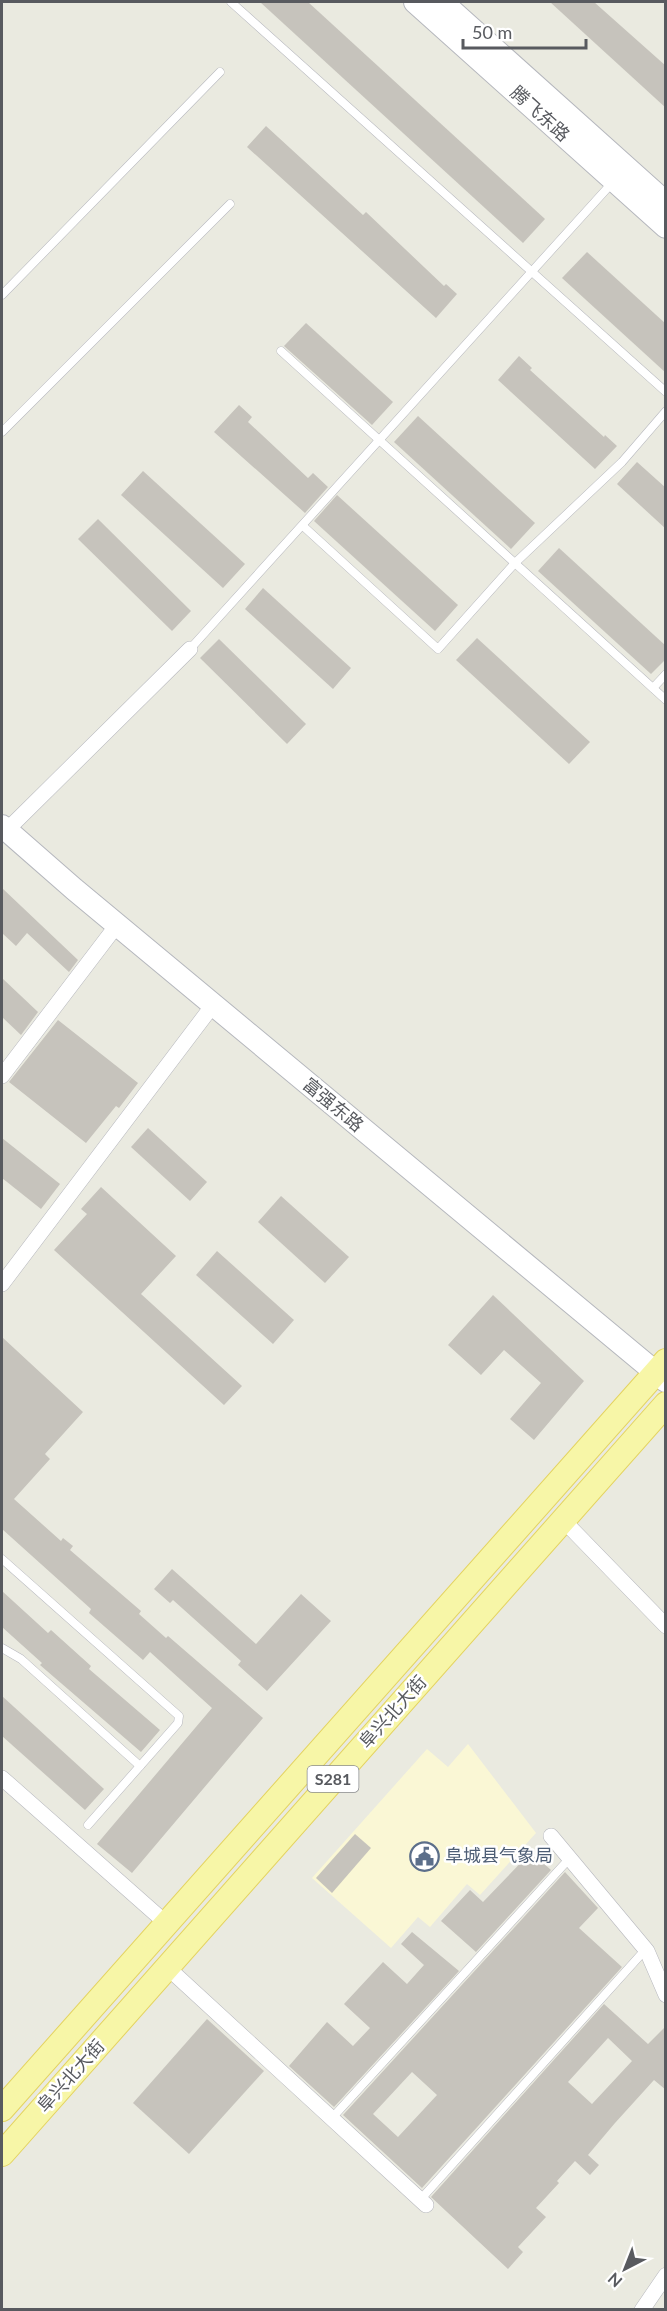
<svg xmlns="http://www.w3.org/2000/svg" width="667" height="2311" viewBox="0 0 667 2311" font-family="Lato,'Noto Sans SC',sans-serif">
  <rect width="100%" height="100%" fill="#eaeae0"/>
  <!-- commercial -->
  <path fill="#faf7d5" d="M468,1744L536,1833L480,1895L467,1884L430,1927L418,1917L391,1948L312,1878L427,1749L448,1767Z"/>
  <!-- building -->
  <g fill="#c6c3bc" fill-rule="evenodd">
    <path d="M260,2H308L545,219L523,243Z"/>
    <path d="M550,2H594L666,66V108Z"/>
    <path d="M266,126L363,215L366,212L444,286L446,284L457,294L436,318L247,147Z"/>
    <path d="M587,252L666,324V373L562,278Z"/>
    <path d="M306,323L393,402L372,425L284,346Z"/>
    <path d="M519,356L532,368L530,370L604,437L605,435L617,446L595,469L498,380Z"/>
    <path d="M239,405L252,417L248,422L308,478L313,473L328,487L305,513L214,432Z"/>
    <path d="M418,416L535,523L511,549L394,442Z"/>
    <path d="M637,462L666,488V529L617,484Z"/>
    <path d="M143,471L245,564L223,588L121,495Z"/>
    <path d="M337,495L458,605L435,631L314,521Z"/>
    <path d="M98,519L191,611L172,631L78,539Z"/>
    <path d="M559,548L666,646V659L651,674L538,571Z"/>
    <path d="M263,588L351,668L333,689L245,609Z"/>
    <path d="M477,638L590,742L569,764L456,660Z"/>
    <path d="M219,639L306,724L287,744L200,658Z"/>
    <path d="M2,888L78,960L69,972L27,933L16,946L2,933Z"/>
    <path d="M2,978L38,1012L21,1035L2,1017Z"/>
    <path d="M58,1020L138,1083L119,1108L116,1106L86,1143L9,1082Z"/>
    <path d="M148,1128L207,1182L190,1201L131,1147Z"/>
    <path d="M2,1138L60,1184L41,1209L2,1178Z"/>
    <path d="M101,1187L176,1256L141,1294L242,1386L224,1405L54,1250L87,1214L81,1209Z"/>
    <path d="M281,1196L349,1257L325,1283L258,1222Z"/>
    <path d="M217,1251L294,1320L273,1344L196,1275Z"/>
    <path d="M493,1295L584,1381L534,1440L510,1419L541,1383L504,1350L481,1375L448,1345Z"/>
    <path d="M2,1337L83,1412L45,1454L50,1459L14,1499L61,1541L63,1538L73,1546L70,1550L141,1611L139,1614L166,1638L168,1636L263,1718L132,1873L97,1844L212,1708L150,1652L143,1660L89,1613L91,1609L2,1529Z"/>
    <path d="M172,1569L256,1644L301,1594L331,1621L267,1691L238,1665L241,1661L173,1600L170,1603L154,1589Z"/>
    <path d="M2,1591L48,1633L51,1630L91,1666L89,1669L160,1730L141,1752L40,1665L42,1663L2,1627Z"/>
    <path d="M2,1696L104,1789L85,1810L2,1736Z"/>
    <path d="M355,1834L371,1848L332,1893L316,1878Z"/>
    <path d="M531,1852L551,1870L476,1952L441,1921L470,1890L483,1902Z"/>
    <path d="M565,1872L598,1908L579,1928L622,1967L422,2188L343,2115ZM412,2072L437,2095L398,2137L373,2114Z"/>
    <path d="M412,1932L459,1971L334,2107L289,2066L327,2022L353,2046L370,2028L344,2004L383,1962L407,1984L424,1965L401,1944Z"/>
    <path d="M604,2004L648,2044L666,2026V2090L654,2080L615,2123L588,2155L599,2165L590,2175L575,2161L557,2181L559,2183L536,2208L546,2217L518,2247L523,2252L508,2269L431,2197ZM608,2038L632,2061L592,2104L568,2082Z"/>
    <path d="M207,2019L264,2071L189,2154L133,2103Z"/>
  </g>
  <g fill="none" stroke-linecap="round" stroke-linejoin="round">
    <defs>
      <g id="lane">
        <path d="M231,2L666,392"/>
        <path d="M2,295L220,72"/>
        <path d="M281,351L666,700"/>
        <path d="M2,432L230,204"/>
        <path d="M303,526L438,649L515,563L622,462L666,411"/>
        <path d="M190,649L612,183"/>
        <path d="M653,688L666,674"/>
        <path d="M2,1559L179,1716L178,1723L88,1825"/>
        <path d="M2,1648L21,1659L140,1766"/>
        <path d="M332,2118L569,1859"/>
        <path d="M420,2200L645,1950"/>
      </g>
      <g id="street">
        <path d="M7,830L190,649"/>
        <path d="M2,1076L117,925"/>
        <path d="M2,1284L213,1005"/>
        <path d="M563,1520L666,1626"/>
        <path d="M2,1778L166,1923"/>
        <path d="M551,1836L647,1951L666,1995"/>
        <path d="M167,1967L426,2205"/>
        <path d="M642,2310L666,2275"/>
      </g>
      <g id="secondary">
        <path d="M415,2L666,227"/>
        <path d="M442,2L666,203"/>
        <path d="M2,826L74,889L666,1381"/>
      </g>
      <g id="primary">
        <path d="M2,2109L666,1361"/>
        <path d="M2,2154L666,1404"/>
      </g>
    </defs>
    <!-- lane casing -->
    <use href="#lane" stroke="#b7b8be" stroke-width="9"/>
    <!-- street casing -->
    <use href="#street" stroke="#b7b8be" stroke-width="16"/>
    <!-- secondary casing -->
    <use href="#secondary" stroke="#b5b7bd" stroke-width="24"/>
    <!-- primary casing -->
    <use href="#primary" stroke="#e4d35f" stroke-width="26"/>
    <!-- lane -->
    <use href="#lane" stroke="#fff" stroke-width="8"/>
    <!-- street -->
    <use href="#street" stroke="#fff" stroke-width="15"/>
    <!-- secondary -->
    <use href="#secondary" stroke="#fff" stroke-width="22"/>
    <!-- primary -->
    <use href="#primary" stroke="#f7f6a7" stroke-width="24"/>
  </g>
  <!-- icons -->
  <defs>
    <symbol id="civic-ring" viewBox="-11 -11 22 22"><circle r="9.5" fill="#fff" stroke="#5c6f8a" stroke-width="1.5"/><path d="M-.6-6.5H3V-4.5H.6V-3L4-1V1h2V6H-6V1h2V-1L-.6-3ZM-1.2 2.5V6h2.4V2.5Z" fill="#5c6f8a"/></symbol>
  </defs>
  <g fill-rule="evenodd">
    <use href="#civic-ring" x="408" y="1840" width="33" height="33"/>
  </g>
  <g text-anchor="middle" stroke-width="5" stroke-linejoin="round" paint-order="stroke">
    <!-- shield labels -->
    <rect fill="#fff" stroke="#8a8c8f" stroke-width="1.5" x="307.5" y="1766" width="51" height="26" rx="4.5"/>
    <g font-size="16" font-weight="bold" fill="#585a5f">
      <text x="333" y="1785">S281</text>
    </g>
    <!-- street labels -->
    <g font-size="18" fill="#585a5f" stroke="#fff">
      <text transform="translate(540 114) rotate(42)" y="6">腾飞东路</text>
      <text transform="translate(333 1105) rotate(40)" y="6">富强东路</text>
      <text transform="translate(393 1712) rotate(-48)" y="6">阜兴北大街</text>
      <text transform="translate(71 2076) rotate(-48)" y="6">阜兴北大街</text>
    </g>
    <!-- service labels -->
    <g font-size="18" fill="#4e5e75" stroke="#fff" text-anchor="start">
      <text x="445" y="1862">阜城县气象局</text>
    </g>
  </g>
  <!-- border -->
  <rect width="667" height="2311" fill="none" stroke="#585a5f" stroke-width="6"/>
  <!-- north arrow -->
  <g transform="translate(625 2269) rotate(222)" stroke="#ffffff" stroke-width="4.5" paint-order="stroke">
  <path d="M0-4.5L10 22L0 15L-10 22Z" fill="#585a5f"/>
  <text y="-9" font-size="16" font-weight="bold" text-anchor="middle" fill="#585a5f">N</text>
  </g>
  <!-- scale -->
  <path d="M463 39v9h123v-9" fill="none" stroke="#585a5f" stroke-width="3"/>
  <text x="472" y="39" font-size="18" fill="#585a5f" stroke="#ffffff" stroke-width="4.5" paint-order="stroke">50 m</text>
</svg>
